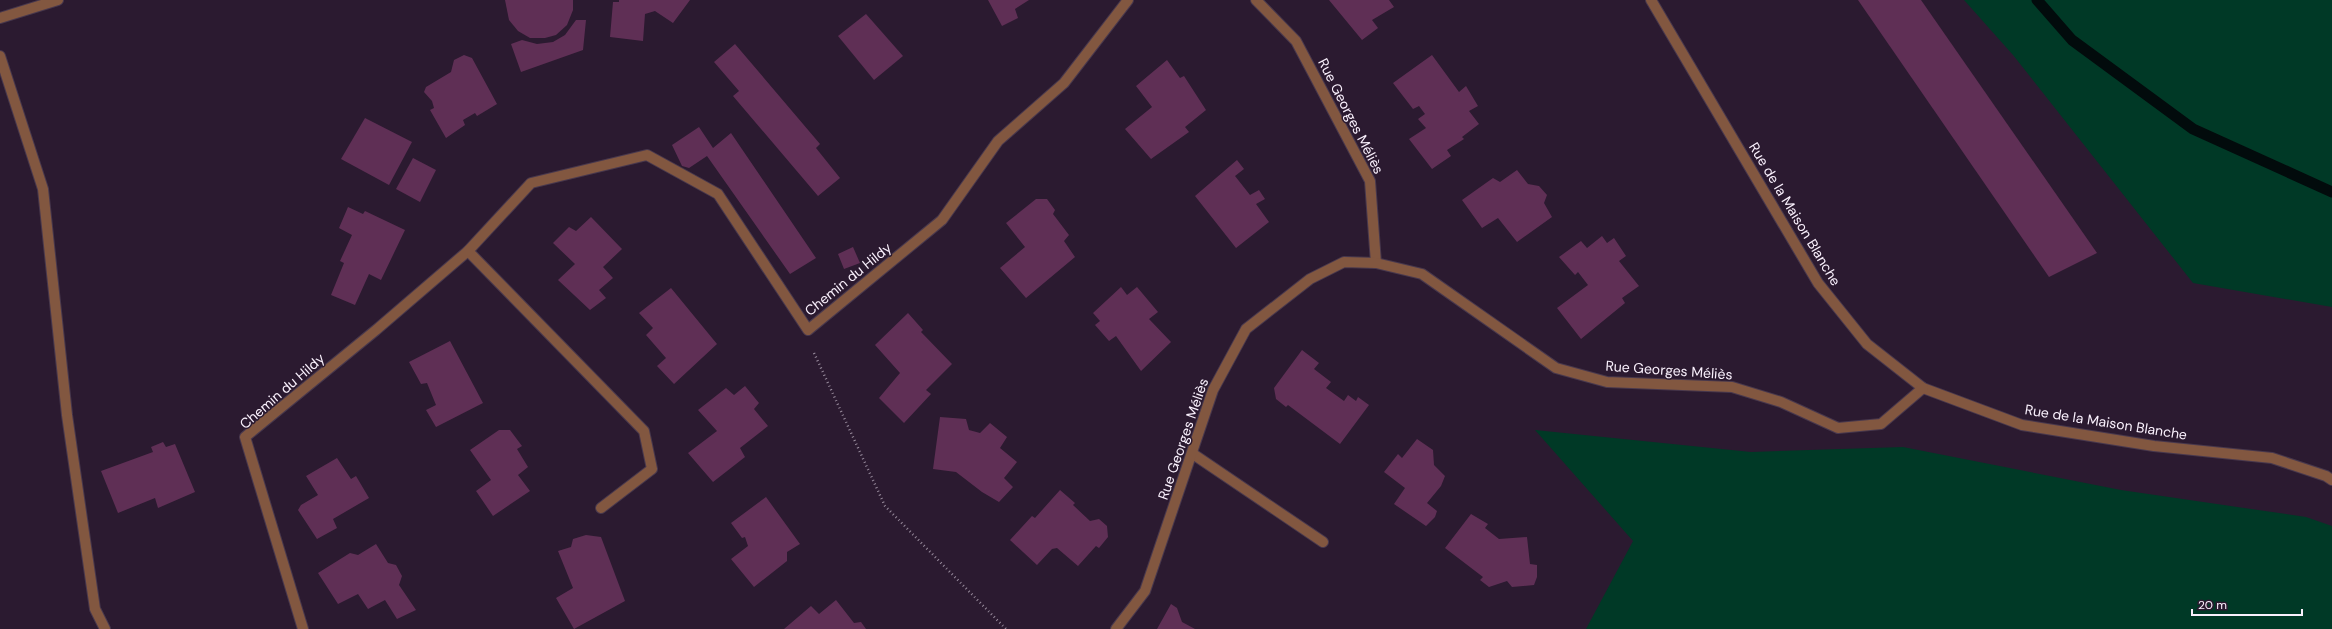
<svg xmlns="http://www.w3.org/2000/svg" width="2332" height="629" viewBox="0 0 2332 629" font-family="'DM Sans',sans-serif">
  <rect width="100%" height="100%" fill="#2b1a30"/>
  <!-- green -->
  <g fill="#003926">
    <path d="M1964,0H2332V307L2193,283L2013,55Z"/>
    <path d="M1535,430L1751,452L1903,447L2121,490L2306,517L2332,526V629H1586L1633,541Z"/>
  </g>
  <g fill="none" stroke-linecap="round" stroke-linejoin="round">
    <!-- stream -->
    <path stroke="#020b0c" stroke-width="11" d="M2037,0L2072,40L2193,129L2332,192"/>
  </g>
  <!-- building -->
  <g fill="#5f2f55">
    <path d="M505,0H573V10L567,25L556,35L545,38H530L518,31L509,20Z"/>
    <path d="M619,0H690L673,23L655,11L645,14L643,41L610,37L613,2H619Z"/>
    <path d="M988,0H1029L1015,9L1018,18L1002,26Z"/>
    <path d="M1329,0H1389L1394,7L1372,20L1378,28L1362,40Z"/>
    <path d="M1858,0H1921L2097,253L2049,277Z"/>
    <path d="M866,14L903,56L874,80L838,36Z"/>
    <path d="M576,20H586L583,50L521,72L511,44L522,40L537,44L553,42L565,35Z"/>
    <path d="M735,44L820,144L816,148L840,178L818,196L733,96L739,91L714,62Z"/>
    <path d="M464,55L472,58L497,104L477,116L475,113L463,120L465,125L446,138L430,110L434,108L432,101L424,92L426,87L451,72L454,60Z"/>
    <path d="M1432,55L1459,92L1466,86L1478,106L1469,111L1479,124L1462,137L1464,139L1447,150L1451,156L1432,169L1409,139L1426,128L1418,119L1425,114L1419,106L1413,109L1393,83Z"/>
    <path d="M1167,60L1180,78L1184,76L1206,110L1185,127L1189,132L1151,159L1125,129L1152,107L1136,86Z"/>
    <path d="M365,118L412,142L389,185L341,159Z"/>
    <path d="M699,127L713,148L731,133L816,258L790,274L707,156L689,168L682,166L672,145Z"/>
    <path d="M413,158L436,170L420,202L396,189Z"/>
    <path d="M1237,160L1244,169L1235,176L1250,195L1259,190L1265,199L1256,204L1269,222L1236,248L1195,196Z"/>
    <path d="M1517,170L1528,184L1539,186L1547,195L1544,203L1552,217L1517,242L1498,218L1482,228L1462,200L1493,178L1500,182Z"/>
    <path d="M1036,199H1047L1055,210L1053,214L1069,235L1064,241L1075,257L1026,298L1000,268L1025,247L1006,223Z"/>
    <path d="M348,207L363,214L365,211L405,230L381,280L369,274L355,305L331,295L344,263L340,261L352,235L339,228Z"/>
    <path d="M591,217L622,249L603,267L613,278L599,290L606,298L590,310L558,280L575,264L553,243L569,227L576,231Z"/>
    <path d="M1602,236L1607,243L1614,238L1626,256L1619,261L1639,286L1622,298L1625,303L1581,339L1557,308L1588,285L1578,272L1575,275L1559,257L1581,241L1587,248Z"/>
    <path d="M853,247L860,263L844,269L838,254Z"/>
    <path d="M1121,287L1127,295L1137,287L1158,312L1149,319L1171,342L1141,371L1116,336L1109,341L1095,325L1100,321L1093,313Z"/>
    <path d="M671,288L717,344L674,384L657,366L666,358L646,335L653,328L639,313Z"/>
    <path d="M908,313L923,330L921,332L952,364L926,390L931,394L904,423L879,398L900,373L875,345Z"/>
    <path d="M450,341L483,403L436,427L426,410L436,405L427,383L421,384L409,362Z"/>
    <path d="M1302,350L1319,363L1314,369L1331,382L1326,388L1344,401L1348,395L1356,401L1358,397L1369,405L1340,444L1288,405L1286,407L1276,399L1274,388Z"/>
    <path d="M745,386L759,403L754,409L768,426L740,448L745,457L713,482L688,453L717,431L698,410L726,388L734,395Z"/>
    <path d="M940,417L966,419L969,430L980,433L990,423L1007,437L1000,448L1017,462L1004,478L1013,487L999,502L982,492L956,472L933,469Z"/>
    <path d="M499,430H510L522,446L517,449L528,467L518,475L530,491L493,516L476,491L491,480L470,450Z"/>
    <path d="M1417,439L1433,450L1434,465L1445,476L1441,486L1427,503L1437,511L1435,517L1426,526L1394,504L1405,488L1384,472L1398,454L1402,458Z"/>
    <path d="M163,442L166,447L175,444L195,492L158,508L155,498L118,513L101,471L153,452L151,447Z"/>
    <path d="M337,458L351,479L356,476L369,498L333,519L337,528L317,539L298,510L301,505L318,495L306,476Z"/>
    <path d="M1060,490L1075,503L1073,505L1090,521L1099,519L1107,526L1108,537L1099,548L1096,546L1078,566L1057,548L1052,549L1037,565L1010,540L1032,516L1035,518Z"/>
    <path d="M766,497L800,544L787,552V561L754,587L731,559L748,546L745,537L742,538L731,523Z"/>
    <path d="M1471,514L1488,524L1485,528L1499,539L1527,537L1530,564L1537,565V577L1534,585L1512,587L1507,581L1489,587L1480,580L1483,577L1445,548Z"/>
    <path d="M586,535L601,537L625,601L574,629L556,598L573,588L558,551L571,547L573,539Z"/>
    <path d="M376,544L388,563L396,565L402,576L399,585L416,610L397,619L385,600L368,609L358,594L338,604L318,573L350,553L358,555Z"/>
    <path d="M836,600L854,623L861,622L866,629H784L811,606L819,614Z"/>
    <path d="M1171,604L1177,608L1182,622L1195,629H1157Z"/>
  </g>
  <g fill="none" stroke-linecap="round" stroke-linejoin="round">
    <defs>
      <g id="lane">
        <path d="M0,18L58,0"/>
        <path d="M0,56L43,189L67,415L95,609L105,629"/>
      </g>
      <g id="street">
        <path d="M1256,0L1296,41L1370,181L1376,263"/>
        <path d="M1651,0L1818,283L1867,344L1923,388L2022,425L2154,446L2272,458L2326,476L2332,480"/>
        <path d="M468,251L644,431L652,469L601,508"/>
        <path d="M1193,454L1323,542"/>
        <path d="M303,629L245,437L376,330L468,251L531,183L647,155L718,194L808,330L942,220L998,141L1064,83L1128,0"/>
        <path d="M1116,629L1145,591L1213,390L1246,329L1310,279L1344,262L1376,263L1422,274L1556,368L1607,382L1732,387L1781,402L1838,428L1881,424L1923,388"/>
      </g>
    </defs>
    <!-- lane casing -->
    <use href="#lane" stroke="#48384d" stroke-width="12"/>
    <!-- street casing -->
    <use href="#street" stroke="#48384d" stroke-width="12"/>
    <!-- path -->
    <path stroke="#978a9b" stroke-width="2.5" stroke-dasharray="1 3" stroke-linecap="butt" d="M814,353L885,506L1006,629"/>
    <!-- lane -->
    <use href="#lane" stroke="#825740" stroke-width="10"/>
    <!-- street -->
    <use href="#street" stroke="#825740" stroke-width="10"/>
  </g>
  <g text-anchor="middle" stroke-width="3" stroke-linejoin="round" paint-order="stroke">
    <!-- street labels -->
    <g font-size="14" fill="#faf1fd" stroke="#2b1a30">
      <text transform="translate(1351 116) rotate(63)" y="5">Rue Georges Méliès</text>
      <text transform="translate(1795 214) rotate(59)" y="5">Rue de la Maison Blanche</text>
      <text transform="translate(848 279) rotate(-39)" y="5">Chemin du Hildy</text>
      <text transform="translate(1669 370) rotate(4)" y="5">Rue Georges Méliès</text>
      <text transform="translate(282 391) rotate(-41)" y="5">Chemin du Hildy</text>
      <text transform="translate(2106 422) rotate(9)" y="5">Rue de la Maison Blanche</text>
      <text transform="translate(1183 439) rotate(-71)" y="5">Rue Georges Méliès</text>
    </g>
  </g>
  <!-- scale -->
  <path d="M2192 609v6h110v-6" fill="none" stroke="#faf1fd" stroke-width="2"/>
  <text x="2198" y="609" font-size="12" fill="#faf1fd" stroke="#2b1a30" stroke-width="3" paint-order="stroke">20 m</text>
</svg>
